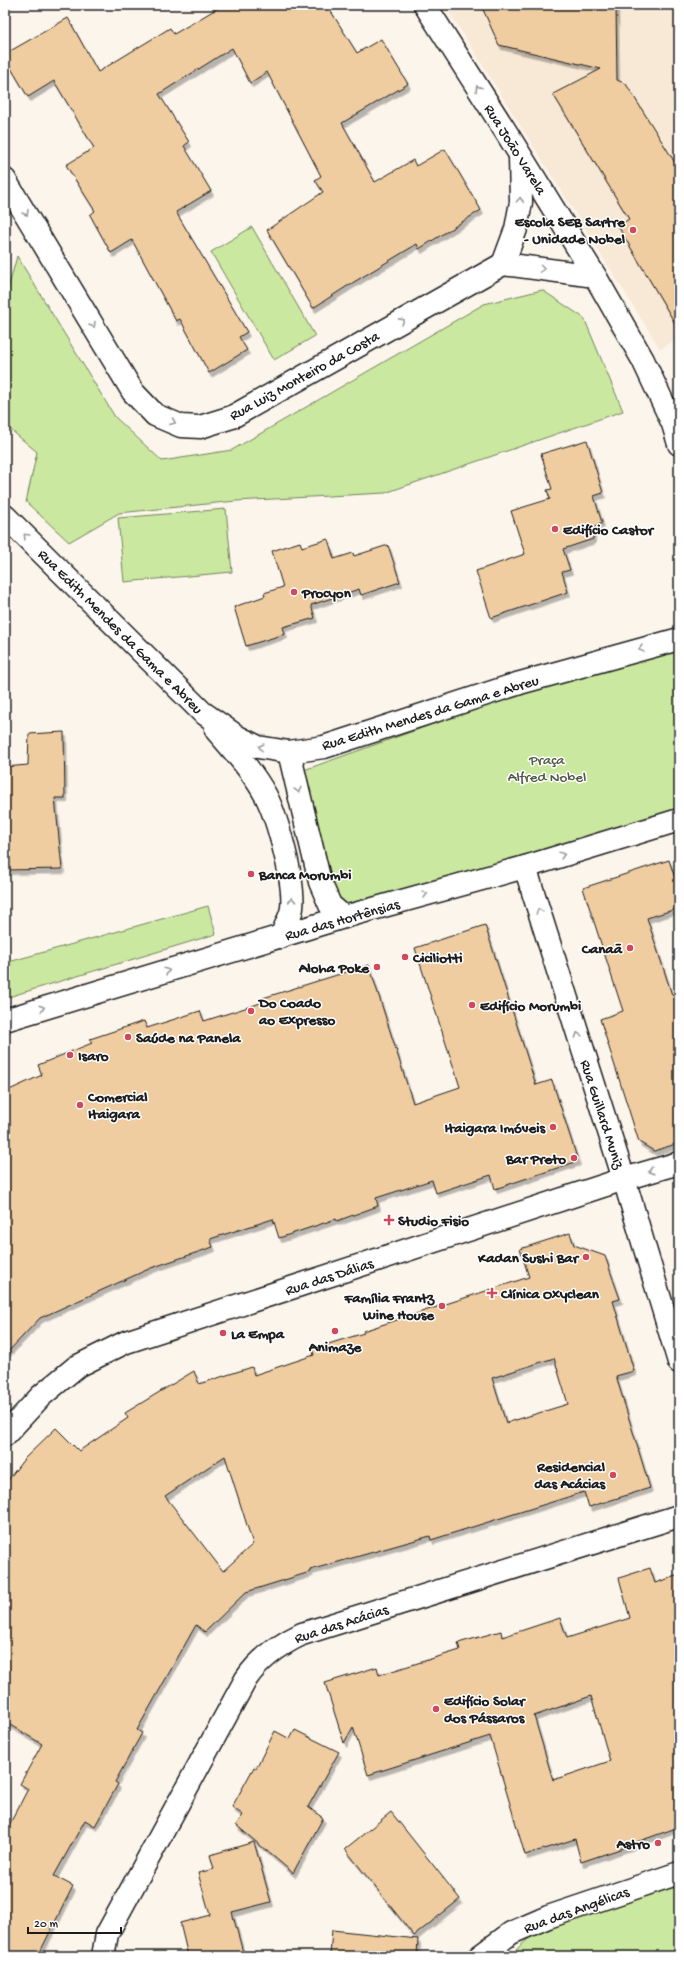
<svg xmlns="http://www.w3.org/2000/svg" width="684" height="1961" viewBox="0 0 684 1961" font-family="'Gochi Hand',sans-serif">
  <defs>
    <filter id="shadow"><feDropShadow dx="2.5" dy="4.5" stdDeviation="0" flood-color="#0004"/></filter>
  </defs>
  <rect width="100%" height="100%" fill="#fcf5ec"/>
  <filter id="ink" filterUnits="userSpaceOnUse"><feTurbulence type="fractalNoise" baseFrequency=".025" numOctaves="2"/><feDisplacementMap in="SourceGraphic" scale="8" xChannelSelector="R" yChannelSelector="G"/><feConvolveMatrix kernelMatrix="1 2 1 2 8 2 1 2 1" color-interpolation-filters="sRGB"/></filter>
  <g filter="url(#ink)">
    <!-- built -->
    <path fill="#f8e9d6" d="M445,5H679V338L660,349Z"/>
    <!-- green -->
    <g fill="#cae89f" stroke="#73825e">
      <path d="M252,227L315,336L274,360L211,252Z"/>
      <path d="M17,256L115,417L162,461L232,450L484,304L542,290L584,318L623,411L385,493L236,501L119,513L69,542L26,502L37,452L5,425V300Z"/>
      <path d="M226,509L232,572L124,582L118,518Z"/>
      <path d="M679,648V808L362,909L337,902L304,770L523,692Z"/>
      <path d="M208,906L216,934L5,998V963Z"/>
      <path d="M679,1886V1956H509L537,1931Z"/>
    </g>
    <!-- building -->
    <g fill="#f0cda1" stroke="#1c1c1c" fill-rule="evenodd" filter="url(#shadow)">
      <path d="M223,5H327L357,53L381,39L408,84L342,123L375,182L413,160L416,166L445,149L481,210L419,249L417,244L349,285L313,308L267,230L323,192L315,180L321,176L267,72L250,83L232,48L159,94L189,142L184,146L211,191L176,212L247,332L239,337L247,350L209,373L180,319L176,321L132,240L111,253L90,215L95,211L66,165L94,148L54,81L28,97L5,58V54L68,18L98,72L170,28L174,34Z"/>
      <path d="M481,5H616L617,80L626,84L679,169V330L618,226L629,219L553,94L601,69L499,45Z"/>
      <path d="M587,440L603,493L594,496L602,523L593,528V539L563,549L570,570L562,572L568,592L491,618L476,571L525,554L511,511L550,499L547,490L552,489L541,454Z"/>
      <path d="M328,539L334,559L353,553L354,556L388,545L400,582L361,595L359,589L311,605L315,618L283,627L285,634L246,646L234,607L265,596L264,593L283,587L272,551L300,542L302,547Z"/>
      <path d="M64,732L65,798H55L62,869L5,870V767L28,765L29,734Z"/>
      <path d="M669,860L679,890V908L647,918L672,995L679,993V1143L654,1151L639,1142L600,1019L623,1011L583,888Z"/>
      <path d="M485,925L536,1085L552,1080L578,1161L495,1189L491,1175L436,1193L432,1180L376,1198L378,1206L337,1221L336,1219L279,1238L273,1219L210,1239L213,1247L151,1268L40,1318L5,1355V1092L42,1075L38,1065L92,1043L90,1039L144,1021L147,1028L200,1011L204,1021L264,1002L263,998L369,965L413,1103L460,1087L415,948Z"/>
      <path d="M570,1233L574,1245L605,1256L620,1299L613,1301L634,1371L616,1376L650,1488L589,1507L584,1492L431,1540L430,1536L310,1570V1572L246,1592L205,1632L196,1625L137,1730L142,1733L115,1782L118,1784L95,1826L85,1820L54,1876L73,1886L38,1956H5V1833L28,1789L20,1784L42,1744L5,1722V1484L24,1459L56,1428L79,1451L128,1418L125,1413L194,1371L199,1384L252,1367L254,1375L314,1355L312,1349L364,1333L363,1331L529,1277L520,1249ZM554,1358L568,1404L506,1423L492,1378ZM225,1456L253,1544L223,1571L165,1496Z"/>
      <path d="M650,1568L655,1583L679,1575V1827L631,1844L632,1845L581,1862L575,1839L525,1855L490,1736L368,1775L353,1727L344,1743L325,1683L377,1667L379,1675L460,1650L458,1643L501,1631L502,1637L560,1618L567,1638L630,1618L619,1578ZM591,1696L610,1761L553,1780L534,1716Z"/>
      <path d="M295,1730L339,1752L308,1807L323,1818L293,1873L236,1825L243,1815L232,1807L254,1767L256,1768L275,1731L290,1739Z"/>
      <path d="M391,1812L460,1899L414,1936L345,1849Z"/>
      <path d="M254,1842L271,1902L232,1912L244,1956H188L180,1923L210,1915L198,1873L214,1869L210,1855Z"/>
      <path d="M332,1930L418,1939L417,1956H330Z"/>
    </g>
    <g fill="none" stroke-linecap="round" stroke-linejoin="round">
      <defs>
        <g id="minor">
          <path d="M425,5L506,132L595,276L643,360L673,424L679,444"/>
          <path d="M5,180L133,392L155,415L181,426L200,427L232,417L503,264L595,276"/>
          <path d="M503,264L516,229L521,202L520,156"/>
          <path d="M525,867L624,1179L679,1362"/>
          <path d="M5,1435L41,1396L76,1367L126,1342L624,1179L679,1163"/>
          <path d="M103,1956L107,1934L246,1679C260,1658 279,1645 302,1634L679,1516"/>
          <path d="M480,1956L511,1933L548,1917L679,1873"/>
        </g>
        <g id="tertiary">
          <path d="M5,516L202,712L238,737L258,747L289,752L324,747L520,683L679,639"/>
          <path d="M216,730C234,751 253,772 266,796C278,820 295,882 292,908C291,917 284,928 281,937"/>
          <path d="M289,752L320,882L330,905L344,917"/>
          <path d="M5,1020L344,917L525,867L679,820"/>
        </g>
      </defs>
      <!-- minor casing -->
      <use href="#minor" stroke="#1c1c1c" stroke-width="25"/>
      <!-- tertiary casing -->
      <use href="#tertiary" stroke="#1c1c1c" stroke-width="25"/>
      <!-- minor -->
      <use href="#minor" stroke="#fff" stroke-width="22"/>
      <!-- tertiary -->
      <use href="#tertiary" stroke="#fff" stroke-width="22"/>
    </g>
    <!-- one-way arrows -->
    <defs><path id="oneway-chevron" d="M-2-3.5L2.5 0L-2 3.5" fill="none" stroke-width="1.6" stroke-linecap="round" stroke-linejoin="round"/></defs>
    <g stroke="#999">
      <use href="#oneway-chevron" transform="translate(478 88) rotate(-123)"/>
      <use href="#oneway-chevron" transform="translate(520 200) rotate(-87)"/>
      <use href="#oneway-chevron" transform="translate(26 213) rotate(59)"/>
      <use href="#oneway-chevron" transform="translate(542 269) rotate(7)"/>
      <use href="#oneway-chevron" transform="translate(402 321) rotate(-29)"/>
      <use href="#oneway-chevron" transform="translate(93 325) rotate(59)"/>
      <use href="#oneway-chevron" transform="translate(173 422) rotate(23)"/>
      <use href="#oneway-chevron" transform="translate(26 536) rotate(-135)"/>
      <use href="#oneway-chevron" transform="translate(641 649) rotate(165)"/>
      <use href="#oneway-chevron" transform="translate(261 747) rotate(-166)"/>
      <use href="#oneway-chevron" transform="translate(298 790) rotate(76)"/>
      <use href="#oneway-chevron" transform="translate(562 855) rotate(-17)"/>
      <use href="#oneway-chevron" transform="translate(425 894) rotate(-15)"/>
      <use href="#oneway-chevron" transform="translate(292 900) rotate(-92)"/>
      <use href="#oneway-chevron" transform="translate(539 911) rotate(-108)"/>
      <use href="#oneway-chevron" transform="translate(167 971) rotate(-17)"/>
      <use href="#oneway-chevron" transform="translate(42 1008) rotate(-17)"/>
      <use href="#oneway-chevron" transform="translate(578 1035) rotate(-108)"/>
      <use href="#oneway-chevron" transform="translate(651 1171) rotate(164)"/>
    </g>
  </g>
  <!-- markers -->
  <g fill="#d1495b" stroke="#fff" stroke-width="1.5">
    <circle cx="633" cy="230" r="4"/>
    <circle cx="555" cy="529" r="4"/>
    <circle cx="294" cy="592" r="4"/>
    <circle cx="251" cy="874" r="4"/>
    <circle cx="630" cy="948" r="4"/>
    <circle cx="405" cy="957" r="4"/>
    <circle cx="377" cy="967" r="4"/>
    <circle cx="472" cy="1005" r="4"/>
    <circle cx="251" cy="1011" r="4"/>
    <circle cx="128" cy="1037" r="4"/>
    <circle cx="70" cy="1055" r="4"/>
    <circle cx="80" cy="1105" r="4"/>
    <circle cx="553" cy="1127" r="4"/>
    <circle cx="574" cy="1158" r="4"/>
    <path d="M387 1214h4v4h4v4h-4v4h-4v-4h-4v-4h4z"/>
    <circle cx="586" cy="1257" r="4"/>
    <path d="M490 1287h4v4h4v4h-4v4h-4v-4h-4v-4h4z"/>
    <circle cx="442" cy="1306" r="4"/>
    <circle cx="335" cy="1331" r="4"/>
    <circle cx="223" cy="1333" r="4"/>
    <circle cx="613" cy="1475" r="4"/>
    <circle cx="436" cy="1709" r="4"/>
    <circle cx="658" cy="1843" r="4"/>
  </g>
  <g text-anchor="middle" stroke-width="3" stroke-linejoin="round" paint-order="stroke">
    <!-- street labels -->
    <g font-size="15" fill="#1c1c1c" stroke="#fff">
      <text transform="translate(516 149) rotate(58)" y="5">Rua João Varela</text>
      <text transform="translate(304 375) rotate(-29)" y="5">Rua Luiz Monteiro da Costa</text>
      <text transform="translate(121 631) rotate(45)" y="5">Rua Edith Mendes da Gama e Abreu</text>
      <text transform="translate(430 712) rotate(-17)" y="5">Rua Edith Mendes da Gama e Abreu</text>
      <text transform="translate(342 919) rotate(-16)" y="5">Rua das Hortênsias</text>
      <text transform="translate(603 1114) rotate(72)" y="5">Rua Guillard Muniz</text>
      <text transform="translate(329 1276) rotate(-18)" y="5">Rua das Dálias</text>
      <text transform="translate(341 1623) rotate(-18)" y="5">Rua das Acácias</text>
      <text transform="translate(576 1909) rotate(-20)" y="5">Rua das Angélicas</text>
    </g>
    <!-- poi labels -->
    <g font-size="15" font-weight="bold" fill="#1c1c1c" stroke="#fff" text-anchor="start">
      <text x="625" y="226" text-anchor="end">Escola SEB Sartre<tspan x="625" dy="17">- Unidade Nobel</tspan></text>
      <text x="563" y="534">Edifício Castor</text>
      <text x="302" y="597">Procyon</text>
      <text x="259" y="879">Banca Morumbi</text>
      <text x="622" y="953" text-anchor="end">Canaã</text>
      <text x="413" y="962">Ciciliotti</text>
      <text x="369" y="972" text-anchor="end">Aloha Poke</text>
      <text x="259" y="1007">Do Coado<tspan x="259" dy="17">ao Expresso</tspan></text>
      <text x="480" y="1010">Edifício Morumbi</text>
      <text x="136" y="1042">Saúde na Panela</text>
      <text x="78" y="1060">Isaro</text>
      <text x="88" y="1101">Comercial<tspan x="88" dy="17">Itaigara</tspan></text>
      <text x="545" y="1132" text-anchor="end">Itaigara Imóveis</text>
      <text x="566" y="1163" text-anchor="end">Bar Preto</text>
      <text x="398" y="1225">Studio Fisio</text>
      <text x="578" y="1262" text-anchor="end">Kadan Sushi Bar</text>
      <text x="501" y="1298">Clínica Oxyclean</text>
      <text x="434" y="1302" text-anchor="end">Família Frantz<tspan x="434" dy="17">Wine House</tspan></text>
      <text x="231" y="1338">La Empa</text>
      <text x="335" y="1351" text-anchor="middle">Animaze</text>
      <text x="605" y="1471" text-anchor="end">Residencial<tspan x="605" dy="17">das Acácias</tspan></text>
      <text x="444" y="1705">Edifício Solar<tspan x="444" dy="17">dos Pássaros</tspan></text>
      <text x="650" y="1848" text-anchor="end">Astro</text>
    </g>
    <!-- park labels -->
    <g font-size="15" fill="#505943" stroke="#fff">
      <text x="547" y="764">Praça<tspan x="547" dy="17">Alfred Nobel</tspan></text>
    </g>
  </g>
  <!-- margin -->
  <rect width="684" height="1961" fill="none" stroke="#fff" stroke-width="20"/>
  <rect x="10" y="10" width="664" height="1941" fill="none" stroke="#1c1c1c" stroke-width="1.5" filter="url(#ink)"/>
  <!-- scale -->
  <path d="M28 1927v6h93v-6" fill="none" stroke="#1c1c1c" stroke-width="2"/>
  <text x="34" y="1927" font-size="12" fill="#1c1c1c" stroke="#ffffff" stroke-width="3" paint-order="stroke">20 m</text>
</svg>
